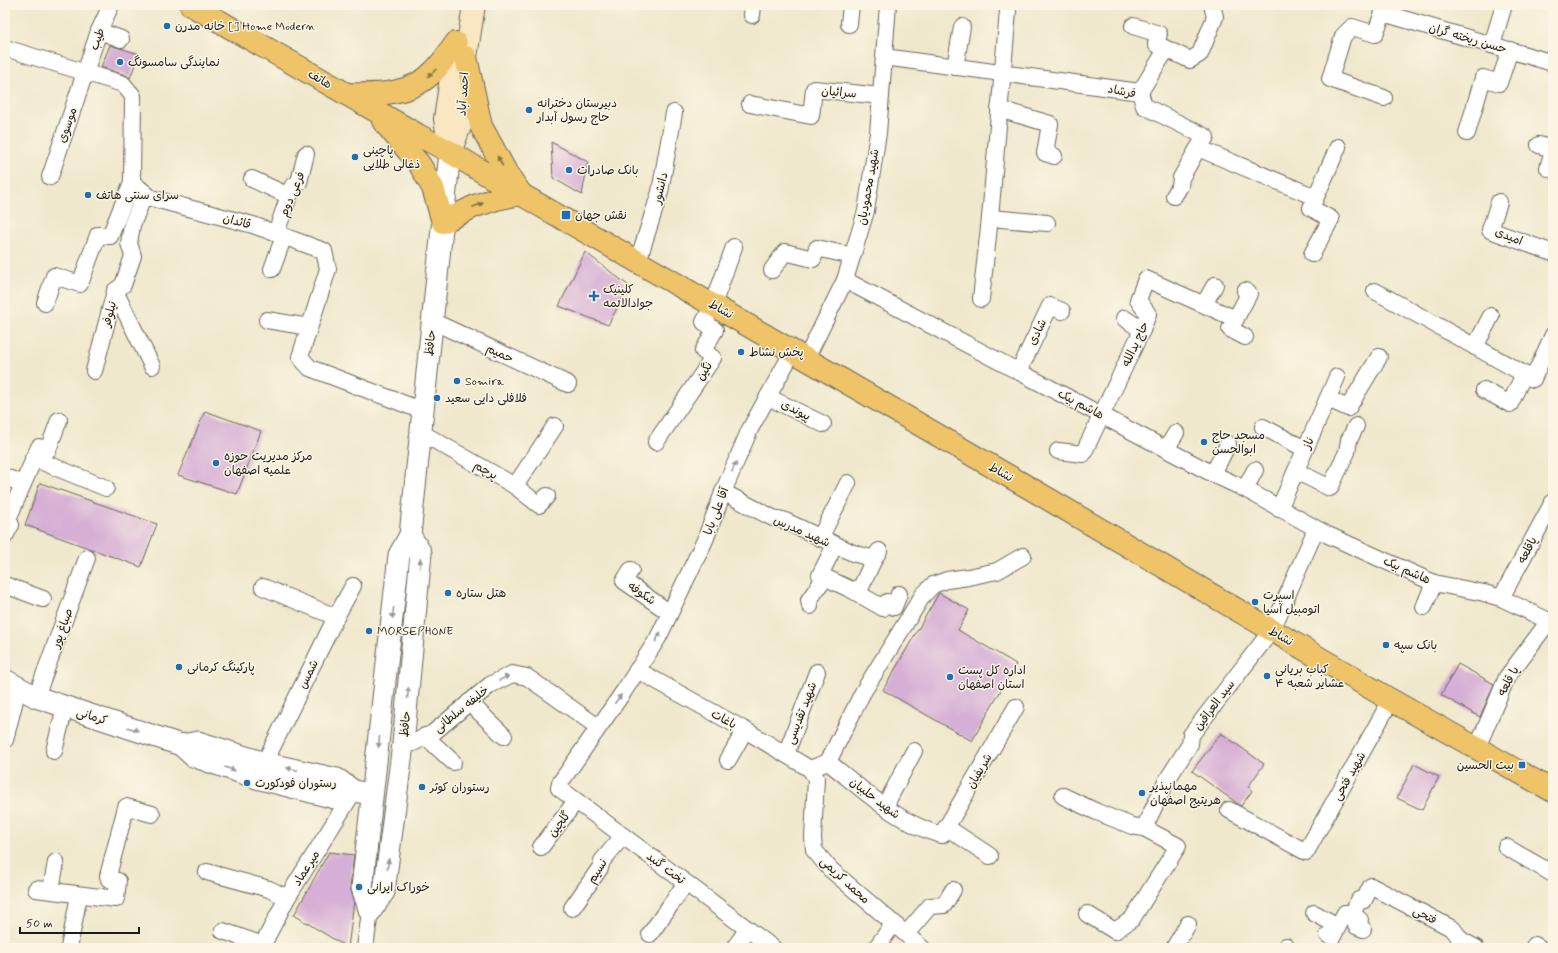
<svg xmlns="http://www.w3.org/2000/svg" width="1558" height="953" viewBox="0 0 1558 953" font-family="Mynerve,'Playpen Sans Arabic',sans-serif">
  <rect width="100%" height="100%" fill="#fcf5e5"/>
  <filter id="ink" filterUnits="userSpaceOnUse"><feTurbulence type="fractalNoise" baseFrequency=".025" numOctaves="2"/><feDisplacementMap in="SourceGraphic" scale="8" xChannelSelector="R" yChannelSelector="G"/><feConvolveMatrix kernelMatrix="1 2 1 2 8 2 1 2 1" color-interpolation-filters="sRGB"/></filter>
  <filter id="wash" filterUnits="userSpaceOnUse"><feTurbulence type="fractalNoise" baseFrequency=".012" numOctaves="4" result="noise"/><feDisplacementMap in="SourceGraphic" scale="16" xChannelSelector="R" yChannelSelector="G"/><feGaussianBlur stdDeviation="0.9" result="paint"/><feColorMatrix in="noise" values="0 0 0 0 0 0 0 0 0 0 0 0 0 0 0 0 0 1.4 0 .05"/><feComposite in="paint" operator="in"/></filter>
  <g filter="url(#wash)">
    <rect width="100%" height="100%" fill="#efe8cc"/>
    <g id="blocks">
      <!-- building -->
      <g fill="#d6afd6">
        <path d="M110,45L139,54L130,78L126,75L101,67Z"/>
        <path d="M551,142L588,162L582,195L553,178Z"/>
        <path d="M585,252L629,286L608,325L559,306Z"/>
        <path d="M205,411L261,431L237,494L178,475Z"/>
        <path d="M40,483L157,524L141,567L25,525Z"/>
        <path d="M939,593L969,610L958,630L1016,664L972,741L883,690Z"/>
        <path d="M1458,664L1494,684L1480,717L1441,695Z"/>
        <path d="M1221,733L1264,764L1248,787L1252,791L1241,806L1192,771Z"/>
        <path d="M1414,764L1439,777L1422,810L1397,798Z"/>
        <path d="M329,852L354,855L350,887L354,901L348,948L294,915Z"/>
      </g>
    </g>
  </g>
  <g filter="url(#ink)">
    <use href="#blocks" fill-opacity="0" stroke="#66635a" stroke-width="1"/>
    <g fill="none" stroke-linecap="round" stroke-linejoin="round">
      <defs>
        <g id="minor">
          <path d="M1384,5L1383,13L1375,34L1352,27L1343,36L1330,79L1384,98"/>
          <path d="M1383,13L1553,63"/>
          <path d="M752,15L753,5"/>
          <path d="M849,24L851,5"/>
          <path d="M1133,26L1159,34L1156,44L1190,60L1200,54L1215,17L1212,5"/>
          <path d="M99,31L121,39"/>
          <path d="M1492,45L1504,5"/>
          <path d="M5,48L123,84L133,96L132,182L110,236L98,235L80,284L54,276L45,303"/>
          <path d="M884,57L1140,92L1144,106L1206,137L1198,148L1315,197"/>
          <path d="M955,67L962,27"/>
          <path d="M1140,92L1166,50"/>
          <path d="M750,104L811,116L814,89L881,96"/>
          <path d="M999,109L1050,124L1045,153L1054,156"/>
          <path d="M1467,133L1483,78L1499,83L1510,50"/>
          <path d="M1539,145L1553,149"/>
          <path d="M1553,150L1548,168L1553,170"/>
          <path d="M50,177L99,31L111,5"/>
          <path d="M252,179L289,196"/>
          <path d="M132,182L151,198L253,225L324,251L328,269L300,357L310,368L423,411"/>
          <path d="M1174,196L1180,186L1181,178L1198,148"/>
          <path d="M1499,202L1490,230L1553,253"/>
          <path d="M990,218L1047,223"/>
          <path d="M276,233L292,187L299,182L306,154"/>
          <path d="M1312,254L1331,219L1311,208L1338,147"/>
          <path d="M638,261L660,192L674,113"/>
          <path d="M272,269L284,236"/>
          <path d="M772,270L785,252L813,259L817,248L852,256"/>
          <path d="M845,280L1213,474L1245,489L1328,535L1434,583L1484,593L1501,598L1553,623"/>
          <path d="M115,291L152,366"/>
          <path d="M1375,291L1533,379L1553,335"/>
          <path d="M981,299L990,218L1008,11"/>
          <path d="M1204,304L1215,285"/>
          <path d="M1124,318L1142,330"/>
          <path d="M267,320L309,327"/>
          <path d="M432,321L568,384"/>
          <path d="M1245,337L1230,329L1249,294L1245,291"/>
          <path d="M1475,347L1491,316"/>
          <path d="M806,359L845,280L866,211L878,133L888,5"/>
          <path d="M94,371L115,291L123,285L133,256L129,243L132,225L145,193"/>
          <path d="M1019,371L1050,306L1062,311"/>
          <path d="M1484,390L1510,404L1524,374"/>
          <path d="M768,397L823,424"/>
          <path d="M1328,399L1348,408L1379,357"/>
          <path d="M1263,427L1305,449"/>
          <path d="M420,432L515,486L539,505L547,496"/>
          <path d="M656,442L713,358L703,351L715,330L704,322L713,305L734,247"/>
          <path d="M1166,449L1176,433"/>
          <path d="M1058,451L1083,454L1142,330L1148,314L1138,300L1146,279L1236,319"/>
          <path d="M33,458L106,488"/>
          <path d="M1296,471L1330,488L1347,452L1349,440L1356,426"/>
          <path d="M1213,474L1228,444"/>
          <path d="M5,477L23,484"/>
          <path d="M515,486L555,426"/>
          <path d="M1245,489L1255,470"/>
          <path d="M723,492L773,518L783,520L853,553L874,559L879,551"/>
          <path d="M1279,509L1337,377"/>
          <path d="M5,536L11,525L8,519L39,447L48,450L59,420"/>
          <path d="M820,538L848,483"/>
          <path d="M835,545L820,575L852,590L861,587L874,559"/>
          <path d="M631,570L624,581L670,613"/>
          <path d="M5,585L43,599"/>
          <path d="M263,587L336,617"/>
          <path d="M852,590L883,608L887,602L894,607L899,594"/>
          <path d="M1501,598L1553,502"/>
          <path d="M810,606L809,600L825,577"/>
          <path d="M1424,607L1434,583"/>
          <path d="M637,670L745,730L810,769L816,778L813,838L814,850L830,869L922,948"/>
          <path d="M36,697L87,558"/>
          <path d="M469,702L504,736"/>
          <path d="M425,736L453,762"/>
          <path d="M5,740L18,688"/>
          <path d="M403,744L413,743L433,733L490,685L512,674L527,677L598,727"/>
          <path d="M1477,748L1507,677L1549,621"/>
          <path d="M54,751L65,707"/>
          <path d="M786,754L817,672"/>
          <path d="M728,760L745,730"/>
          <path d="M828,762L863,692L923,595L933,585L947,580L968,577L997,571L1023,556"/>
          <path d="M810,769L828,762C863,789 898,824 942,835L1016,707"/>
          <path d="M260,772L336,617L353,586"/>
          <path d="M1063,796L1097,812L1132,826L1144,828L1178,846L1132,919L1115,931L1087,914"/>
          <path d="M885,806L914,751"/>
          <path d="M1229,810L1306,852L1391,700"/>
          <path d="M946,827L990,856"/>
          <path d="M1144,828L1167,780L1190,744L1191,735L1272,630L1316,529"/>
          <path d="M541,847L576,801"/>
          <path d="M1506,847L1553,874"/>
          <path d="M207,872L269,889L287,898"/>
          <path d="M36,889L116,899L118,881L109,879L108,876L126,807L152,814"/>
          <path d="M51,890L56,862"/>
          <path d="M572,908L600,868L602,861L623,836"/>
          <path d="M1314,913L1338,926"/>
          <path d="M1352,914L1360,920L1356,926L1363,929"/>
          <path d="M223,931L263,945"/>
          <path d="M650,934L686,883"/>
          <path d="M906,934L930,906L944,905L953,890"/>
          <path d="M1328,935L1333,936L1345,913L1352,914L1359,900H1364L1371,886L1453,929L1461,940L1476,948"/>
          <path d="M69,948L79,895"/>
          <path d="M261,948L287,898L354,791"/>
          <path d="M365,948L370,912"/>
          <path d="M734,948L748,929"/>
          <path d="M773,948L559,788L560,783L624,691L658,638L705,540L726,485L750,429L793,351"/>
          <path d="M876,948L894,923"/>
          <path d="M1174,948L1188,924"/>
          <path d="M1285,948L1286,946"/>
          <path d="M1533,948L1535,945L1540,948"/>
        </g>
        <g id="tertiary">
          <path d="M5,680L36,697L181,745L193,756L257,778L335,798L354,791"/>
          <path d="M181,745L198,742L265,763L337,779L354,791L365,793"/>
          <path d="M370,912L362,888L399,555L410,535L450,152"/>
          <path d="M370,912L384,892L403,744L421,553L410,535"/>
        </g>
        <g id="secondary">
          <path d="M450,150L445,119L452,71"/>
          <path d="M450,152L462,121L466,57L474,5"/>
        </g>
        <g id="primary">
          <path d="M191,5L418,135L450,152L491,177L1038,493L1391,700L1553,791"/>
          <path d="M466,57L481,126L506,172L519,191"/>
          <path d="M348,94C378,95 413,95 435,70C443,62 449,52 456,43"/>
          <path d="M383,121L420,165L433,188L443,222L475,206L496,199L521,194"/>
        </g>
      </defs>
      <!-- minor casing -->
      <use href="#minor" stroke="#66635a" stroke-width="18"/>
      <!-- tertiary casing -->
      <use href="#tertiary" stroke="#66635a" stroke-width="23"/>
      <!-- secondary casing -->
      <use href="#secondary" stroke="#66635a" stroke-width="24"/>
      <!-- primary casing -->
      <use href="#primary" stroke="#66635a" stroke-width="24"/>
      <!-- minor -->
      <use href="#minor" stroke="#fff" stroke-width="16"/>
      <!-- tertiary -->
      <use href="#tertiary" stroke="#fff" stroke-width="21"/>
      <!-- secondary -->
      <use href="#secondary" stroke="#f9e7c3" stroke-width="22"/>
      <!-- primary -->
      <use href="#primary" stroke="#efc469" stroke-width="22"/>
    </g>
    <!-- one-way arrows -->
    <defs><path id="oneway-solid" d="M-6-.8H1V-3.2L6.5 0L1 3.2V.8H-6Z"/></defs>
    <g fill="#867042">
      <use href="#oneway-solid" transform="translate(432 73) rotate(138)"/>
      <use href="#oneway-solid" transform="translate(500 161) rotate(-118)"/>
      <use href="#oneway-solid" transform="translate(478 205) rotate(-21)"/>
    </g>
    <g fill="#999">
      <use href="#oneway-solid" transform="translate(734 467) rotate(-67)"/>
      <use href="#oneway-solid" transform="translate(420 564) rotate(-85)"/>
      <use href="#oneway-solid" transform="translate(393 613) rotate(96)"/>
      <use href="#oneway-solid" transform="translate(658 637) rotate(-61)"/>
      <use href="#oneway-solid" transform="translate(504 678) rotate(-26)"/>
      <use href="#oneway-solid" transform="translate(408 693) rotate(-85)"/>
      <use href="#oneway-solid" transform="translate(618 699) rotate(-53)"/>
      <use href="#oneway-solid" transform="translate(133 729) rotate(18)"/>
      <use href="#oneway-solid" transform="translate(379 742) rotate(96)"/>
      <use href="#oneway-solid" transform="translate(230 769) rotate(19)"/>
      <use href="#oneway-solid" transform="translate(292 769) rotate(-167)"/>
      <use href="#oneway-solid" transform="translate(388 864) rotate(-82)"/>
    </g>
  </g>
  <!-- markers -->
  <g fill="#1f6fb2" stroke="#fcf5e5" stroke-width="1.5">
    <circle cx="167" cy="26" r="4"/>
    <circle cx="120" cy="62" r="4"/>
    <circle cx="529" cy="110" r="4"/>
    <circle cx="355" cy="157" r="4"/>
    <circle cx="569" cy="170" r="4"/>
    <circle cx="88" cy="195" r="4"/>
    <rect x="561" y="210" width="10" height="10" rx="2"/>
    <path d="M592 290h4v4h4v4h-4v4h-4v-4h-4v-4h4z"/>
    <circle cx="741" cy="352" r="4"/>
    <circle cx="457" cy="381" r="4"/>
    <circle cx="437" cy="398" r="4"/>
    <circle cx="1204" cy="442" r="4"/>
    <circle cx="216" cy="463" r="4"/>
    <circle cx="448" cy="593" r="4"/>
    <circle cx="1255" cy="602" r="4"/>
    <circle cx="369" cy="631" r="4"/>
    <circle cx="1386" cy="645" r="4"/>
    <circle cx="179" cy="667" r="4"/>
    <circle cx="1267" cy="676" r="4"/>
    <circle cx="950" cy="677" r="4"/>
    <rect x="1518" y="761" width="8" height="8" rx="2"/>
    <circle cx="247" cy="783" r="4"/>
    <circle cx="422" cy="787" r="4"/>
    <circle cx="1142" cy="793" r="4"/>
    <circle cx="359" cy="887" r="4"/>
  </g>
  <g text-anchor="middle" stroke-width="3" stroke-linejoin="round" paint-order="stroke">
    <!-- poi labels -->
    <g font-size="12" fill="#1c1c1c" stroke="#fcf5e5" text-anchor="start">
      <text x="175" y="30">خانه مدرن [] Home Modern</text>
      <text x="128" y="66">نمایندگی سامسونگ</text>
      <text x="537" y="107">دبیرستان دخترانه<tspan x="537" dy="14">حاج رسول آبدار</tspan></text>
      <text x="363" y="154">پاچینی<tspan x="363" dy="14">ذغالی طلایی</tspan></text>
      <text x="577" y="174">بانک صادرات</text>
      <text x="96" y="199">سرای سنتی هاتف</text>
      <text x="575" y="219">نقش جهان</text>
      <text x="603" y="293">کلینیک<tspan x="603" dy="14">جوادالائمه</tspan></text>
      <text x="749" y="356">پخش نشاط</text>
      <text x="465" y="385">Somira</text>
      <text x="445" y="402">فلافلی دایی سعید</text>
      <text x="1212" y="439">مسجد حاج<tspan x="1212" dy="14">ابوالحسن</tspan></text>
      <text x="224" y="460">مرکز مدیریت حوزه<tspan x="224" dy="14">علمیه اصفهان</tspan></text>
      <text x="456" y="597">هتل ستاره</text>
      <text x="1263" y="599">اسپرت<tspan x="1263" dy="14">اتومبیل آسیا</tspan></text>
      <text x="377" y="635">MORSEPHONE</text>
      <text x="1394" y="649">بانک سپه</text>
      <text x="187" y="671">پارکینگ کرمانی</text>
      <text x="1275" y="673">کباب بریانی<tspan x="1275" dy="14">عشایر شعبه ۴</tspan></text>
      <text x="958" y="674">اداره کل پست<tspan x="958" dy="14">استان اصفهان</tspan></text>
      <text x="1514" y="769" text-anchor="end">بیت الحسین</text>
      <text x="255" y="787">رستوران فودکورت</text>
      <text x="1150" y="790">مهمانپذیر<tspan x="1150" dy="14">هریتیج اصفهان</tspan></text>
      <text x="430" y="791">رستوران کوثر</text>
      <text x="367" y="891">خوراک ایرانی</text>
    </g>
    <!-- street labels -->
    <g font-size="12" fill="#1c1c1c" stroke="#fcf5e5">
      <text transform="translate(1468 38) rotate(16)" y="4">حسن ریخته گران</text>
      <text transform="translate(97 39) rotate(-70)" y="4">طیب</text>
      <text transform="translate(320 79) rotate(30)" y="4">هاتف</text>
      <text transform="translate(1122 91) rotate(11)" y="4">فرشاد</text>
      <text transform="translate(839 92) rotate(5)" y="4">سرائیان</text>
      <text transform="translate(463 94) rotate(-86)" y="4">احمد آباد</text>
      <text transform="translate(67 125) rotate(-71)" y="4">موسوی</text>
      <text transform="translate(868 187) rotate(-80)" y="4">شهید محمودیان</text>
      <text transform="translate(660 188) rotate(-76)" y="4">دانشور</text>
      <text transform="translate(292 194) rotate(-67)" y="4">فرعی دوم</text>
      <text transform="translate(237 221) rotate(15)" y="4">قائدان</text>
      <text transform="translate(1509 236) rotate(22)" y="4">امیدی</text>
      <text transform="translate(721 309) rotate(30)" y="4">نشاط</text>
      <text transform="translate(109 314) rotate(-75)" y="4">نیلوفر</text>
      <text transform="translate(1037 332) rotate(-64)" y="4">شادی</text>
      <text transform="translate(430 343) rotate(-84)" y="4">حافظ</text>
      <text transform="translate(1135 344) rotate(-65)" y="4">حاج یدالله</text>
      <text transform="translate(500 353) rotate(25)" y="4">حمیم</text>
      <text transform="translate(704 371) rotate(-56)" y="4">نگین</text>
      <text transform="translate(1081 404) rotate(28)" y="4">هاشم بیک</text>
      <text transform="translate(796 410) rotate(27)" y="4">پیوندی</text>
      <text transform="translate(1308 443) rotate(-66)" y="4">ناز</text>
      <text transform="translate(486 470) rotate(30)" y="4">پرچم</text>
      <text transform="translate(1001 472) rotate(30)" y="4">نشاط</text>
      <text transform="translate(716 511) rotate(-69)" y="4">آقا علی بابا</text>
      <text transform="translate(802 531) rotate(24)" y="4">شهید مدرس</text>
      <text transform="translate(1527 550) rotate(-62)" y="4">پاقلعه</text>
      <text transform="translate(1407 570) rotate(24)" y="4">هاشم بیک</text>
      <text transform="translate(642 593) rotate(35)" y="4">شکوفه</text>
      <text transform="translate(62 628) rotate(-70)" y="4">صباغ پور</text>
      <text transform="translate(1281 636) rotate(30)" y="4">نشاط</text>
      <text transform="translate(308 674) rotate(-64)" y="4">شمس</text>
      <text transform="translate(1508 681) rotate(-61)" y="4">پا قلعه</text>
      <text transform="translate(1214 705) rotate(-53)" y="4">سید العراقین</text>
      <text transform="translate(461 709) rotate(-39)" y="4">خلیفه سلطانی</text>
      <text transform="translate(801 713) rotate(-69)" y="4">شهید تقدیسی</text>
      <text transform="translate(92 716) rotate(18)" y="4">کرمانی</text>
      <text transform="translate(724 719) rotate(29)" y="4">باغات</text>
      <text transform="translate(405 724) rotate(-85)" y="4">حافظ</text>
      <text transform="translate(979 771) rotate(-60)" y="4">شریفیان</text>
      <text transform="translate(1349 776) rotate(-60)" y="4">شهید فتحی</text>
      <text transform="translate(875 798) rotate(37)" y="4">شهید حلبیان</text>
      <text transform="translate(559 824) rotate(-53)" y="4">گلچین</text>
      <text transform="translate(306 868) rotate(-58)" y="4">میرعماد</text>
      <text transform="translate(666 868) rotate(37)" y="4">تخت گنبد</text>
      <text transform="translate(597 871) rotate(-58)" y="4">نسیم</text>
      <text transform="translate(845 880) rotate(43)" y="4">محمد کریمی</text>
      <text transform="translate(1425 915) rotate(28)" y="4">فتحی</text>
    </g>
  </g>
  <!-- margin -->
  <rect width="1558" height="953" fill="none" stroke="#fcf5e5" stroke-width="20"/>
  <!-- scale -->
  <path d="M20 927v6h119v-6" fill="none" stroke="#1c1c1c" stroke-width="2"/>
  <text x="26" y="927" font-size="12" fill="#1c1c1c" stroke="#fcf5e5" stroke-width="3" paint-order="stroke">50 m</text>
</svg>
